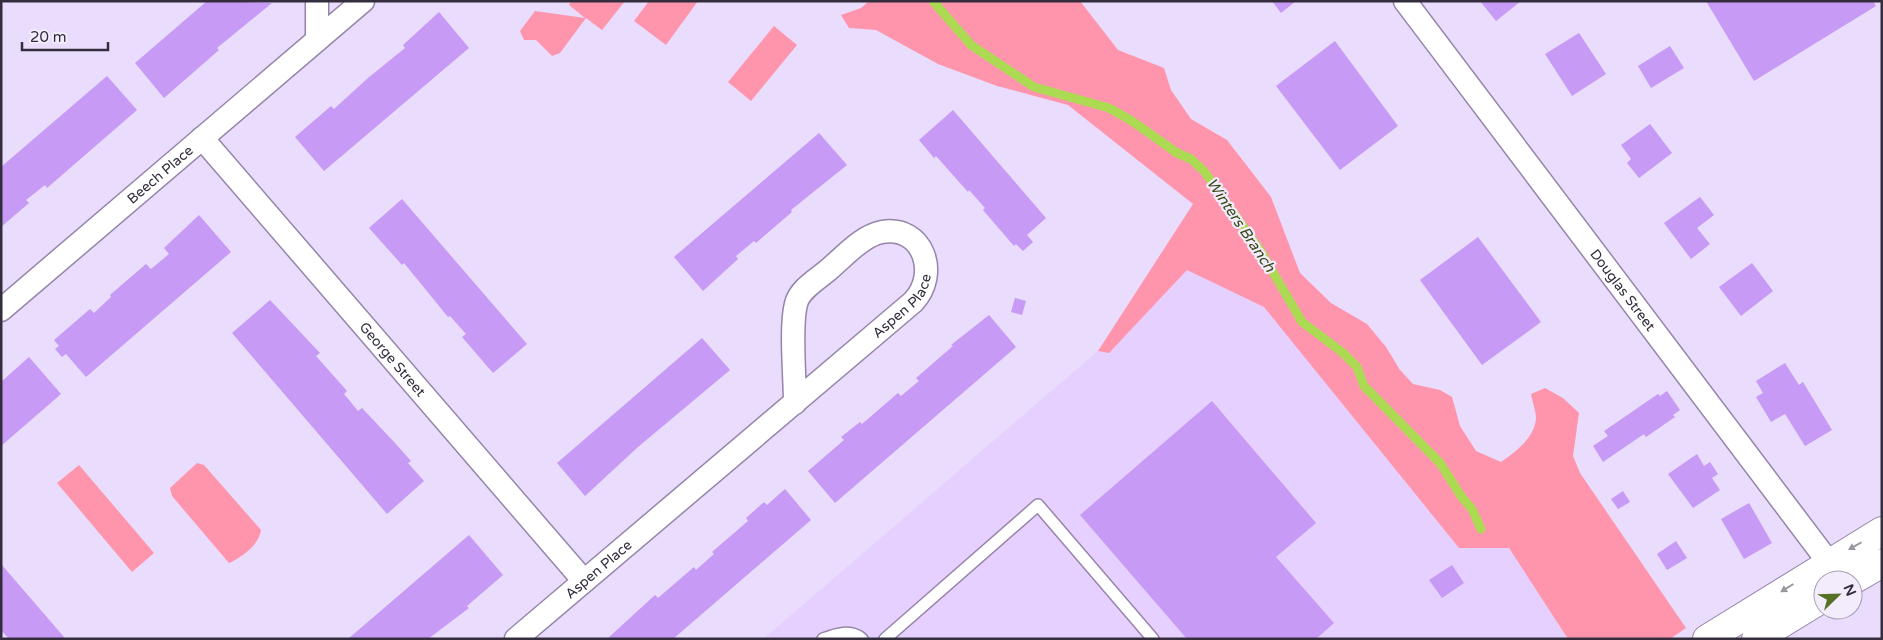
<svg xmlns="http://www.w3.org/2000/svg" width="1883" height="640" viewBox="0 0 1883 640" font-family="'Varela Round',sans-serif">
  <rect width="100%" height="100%" fill="#eadcfc"/>
  <!-- built -->
  <path fill="#e6d0ff" d="M1187,269L1264,307L1459,548H1509L1568,639H763L1098,351L1109,353Z"/>
  <!-- green -->
  <g fill="#fe95ad">
    <path d="M571,1H625L602,30L586,18L560,53L552,56L536,40H524L520,31L535,11L585,18L569,5Z"/>
    <path d="M649,1H698L666,45L634,21Z"/>
    <path d="M869,1H1080L1118,50L1164,68L1171,90L1191,119L1227,140L1271,197L1300,273L1331,303L1367,324L1386,347L1400,370L1413,384L1440,390L1452,397L1460,426L1476,451L1501,462C1516,452 1535,437 1536,418C1536,411 1532,401 1531,394L1545,388L1563,398L1579,413L1573,456L1580,473L1686,628L1670,639H1568L1509,548H1459L1264,307L1187,270L1109,353L1098,351L1193,204L1068,105L997,86L938,64L876,30L849,28L841,15L861,8Z"/>
    <path d="M774,26L797,45L751,101L728,82Z"/>
    <path d="M197,463L204,465L261,530C259,545 242,557 229,563L172,496L170,488Z"/>
    <path d="M79,465L154,553L132,572L57,483Z"/>
  </g>
  <g fill="none" stroke-linecap="round" stroke-linejoin="round">
    <!-- stream -->
    <path stroke="#acda53" stroke-width="9" d="M933,1L971,45L1034,87L1109,108L1132,121L1177,153L1191,159L1204,171L1260,250L1302,322L1342,352L1357,367L1364,386L1440,463L1461,496L1472,509L1481,529"/>
  </g>
  <!-- building -->
  <g fill="#c69af5">
    <path d="M207,1L272,3L217,48L219,50L164,98L135,63Z"/>
    <path d="M1272,1H1296L1281,13Z"/>
    <path d="M1480,1H1521L1496,21Z"/>
    <path d="M1706,1H1873L1876,6L1754,81Z"/>
    <path d="M439,12L469,48L324,171L295,137L331,106L334,109L368,78L405,48L403,45Z"/>
    <path d="M1579,33L1606,74L1572,96L1545,54Z"/>
    <path d="M1335,41L1398,126L1340,170L1276,86Z"/>
    <path d="M1670,46L1684,68L1651,88L1638,66Z"/>
    <path d="M107,76L137,110L47,188L45,185L26,200L29,203L1,227V167Z"/>
    <path d="M953,110L1046,218L1027,235L1033,242L1023,251L1016,244L1014,246L983,210L985,208L969,190L968,192L936,156L934,158L919,140Z"/>
    <path d="M1650,124L1672,153L1639,178L1627,163L1631,159L1621,145Z"/>
    <path d="M819,133L847,165L791,210L792,212L756,243L754,241L736,256L738,259L703,291L674,257Z"/>
    <path d="M1700,197L1714,215L1697,228L1710,244L1691,259L1664,223Z"/>
    <path d="M402,199L527,344L493,373L462,337L466,334L450,316L448,317L404,263L402,265L369,228Z"/>
    <path d="M199,215L231,252L86,377L66,354L62,357L55,349L59,346L54,340L90,309L94,313L111,297L110,295L146,264L151,269L169,254L164,248Z"/>
    <path d="M1478,237L1541,322L1482,365L1420,280Z"/>
    <path d="M1752,263L1773,291L1741,316L1719,287Z"/>
    <path d="M1015,298L1026,301L1022,315L1011,312Z"/>
    <path d="M270,300L320,353L316,356L347,391L344,394L358,411L362,408L395,443L411,461L408,463L424,481L387,514L232,333Z"/>
    <path d="M989,315L1016,347L835,503L808,471L844,440L841,437L860,422L862,424L898,393L901,396L919,381L916,378L953,346L951,345Z"/>
    <path d="M702,338L730,370L638,447L585,496L557,463Z"/>
    <path d="M29,357L61,394L1,446V382Z"/>
    <path d="M1785,363L1799,385L1803,382L1832,430L1805,446L1785,414L1771,422L1756,397L1763,393L1756,381Z"/>
    <path d="M1667,391L1680,410L1673,415L1675,417L1646,437L1644,434L1603,462L1593,446L1608,436L1604,431L1658,394L1660,396Z"/>
    <path d="M1212,401L1316,523L1276,557L1334,623L1316,639H1187L1080,515Z"/>
    <path d="M1697,454L1704,466L1710,462L1718,474L1712,478L1720,490L1693,508L1668,474Z"/>
    <path d="M785,489L811,520L673,639H607L655,595L658,598L694,567L696,570L714,554L712,552L748,521L746,518L764,502L767,505Z"/>
    <path d="M1623,491L1630,502L1618,509L1611,499Z"/>
    <path d="M1749,503L1772,543L1744,559L1721,519Z"/>
    <path d="M469,535L503,575L467,606L469,608L428,639H348Z"/>
    <path d="M1676,541L1687,558L1667,570L1657,554Z"/>
    <path d="M1,564L64,637L65,639H9L1,630Z"/>
    <path d="M1452,565L1464,583L1442,598L1429,580Z"/>
  </g>
  <g fill="none" stroke-linecap="round" stroke-linejoin="round">
    <defs>
      <g id="service">
        <path d="M823,639C836,634 851,629 862,639"/>
        <path d="M885,639L1038,505L1153,639"/>
      </g>
      <g id="minor">
        <path d="M317,1V40"/>
        <path id="s1" d="M1405,1L1842,580"/>
        <path id="s2" d="M202,138L584,581"/>
        <path id="s3" d="M1,310L363,1"/>
        <path id="s4" d="M516,639L913,302C940,274 923,225 882,232C861,236 843,258 827,271C816,280 799,290 796,304C790,327 795,377 795,403"/>
      </g>
      <g id="primary">
        <path d="M1853,580L1882,563"/>
        <path d="M1707,639L1882,531"/>
        <path d="M1756,639L1823,598"/>
      </g>
    </defs>
    <!-- service casing -->
    <use href="#service" stroke="#9685aa" stroke-width="14"/>
    <!-- minor casing -->
    <use href="#minor" stroke="#9685aa" stroke-width="25"/>
    <!-- primary casing -->
    <use href="#primary" stroke="#9685aa" stroke-width="30"/>
    <!-- service -->
    <use href="#service" stroke="#fff" stroke-width="11"/>
    <!-- minor -->
    <use href="#minor" stroke="#fff" stroke-width="22"/>
    <!-- primary -->
    <use href="#primary" stroke="#fff" stroke-width="28"/>
  </g>
  <!-- one-way arrows -->
  <defs><path id="oneway-solid" d="M-6-.8H1V-3.2L6.5 0L1 3.2V.8H-6Z" transform="scale(1.25)"/></defs>
  <g fill="#9a969e">
    <use href="#oneway-solid" transform="translate(1855 546) rotate(150)"/>
    <use href="#oneway-solid" transform="translate(1787 588) rotate(148)"/>
  </g>
  <g text-anchor="middle" stroke-width="4.5" stroke-linejoin="round" paint-order="stroke">
    <!-- street labels -->
    <g font-size="14" fill="#342d3d" stroke="#f3ecfd">
      <text dy="5" stroke="none"><textPath href="#s3" startOffset="209">Beech Place</textPath></text>
      <text dy="5" stroke="none"><textPath href="#s1" startOffset="362">Douglas Street</textPath></text>
      <text dy="5" stroke="none"><textPath href="#s4" startOffset="511">Aspen Place</textPath></text>
      <text dy="5" stroke="none"><textPath href="#s2" startOffset="292">George Street</textPath></text>
      <text dy="5" stroke="none"><textPath href="#s4" startOffset="108">Aspen Place</textPath></text>
    </g>
    <!-- water labels -->
    <g font-size="15" font-style="italic" fill="#374914" stroke="#f3ecfd">
      <text transform="translate(1241 225) rotate(56)" y="5">Winters Branch</text>
    </g>
  </g>
  <!-- border -->
  <rect width="1883" height="640" fill="none" stroke="#342d3d" stroke-width="5"/>
  <!-- north arrow -->
  <g transform="translate(1838 595) rotate(67)"><circle r="24" fill="#f3ecfd" stroke="#a7a0b0"/>
  <path d="M0-4L9 19L0 12L-9 19Z" fill="#577124"/>
  <text y="-8" font-size="14" font-weight="bold" text-anchor="middle" fill="#342d3d">N</text>
  </g>
  <!-- scale -->
  <path d="M22 42v8h86v-8" fill="none" stroke="#342d3d" stroke-width="2.5"/>
  <text x="30" y="42" font-size="15" fill="#342d3d" stroke="#f3ecfd" stroke-width="4" paint-order="stroke">20 m</text>
</svg>
